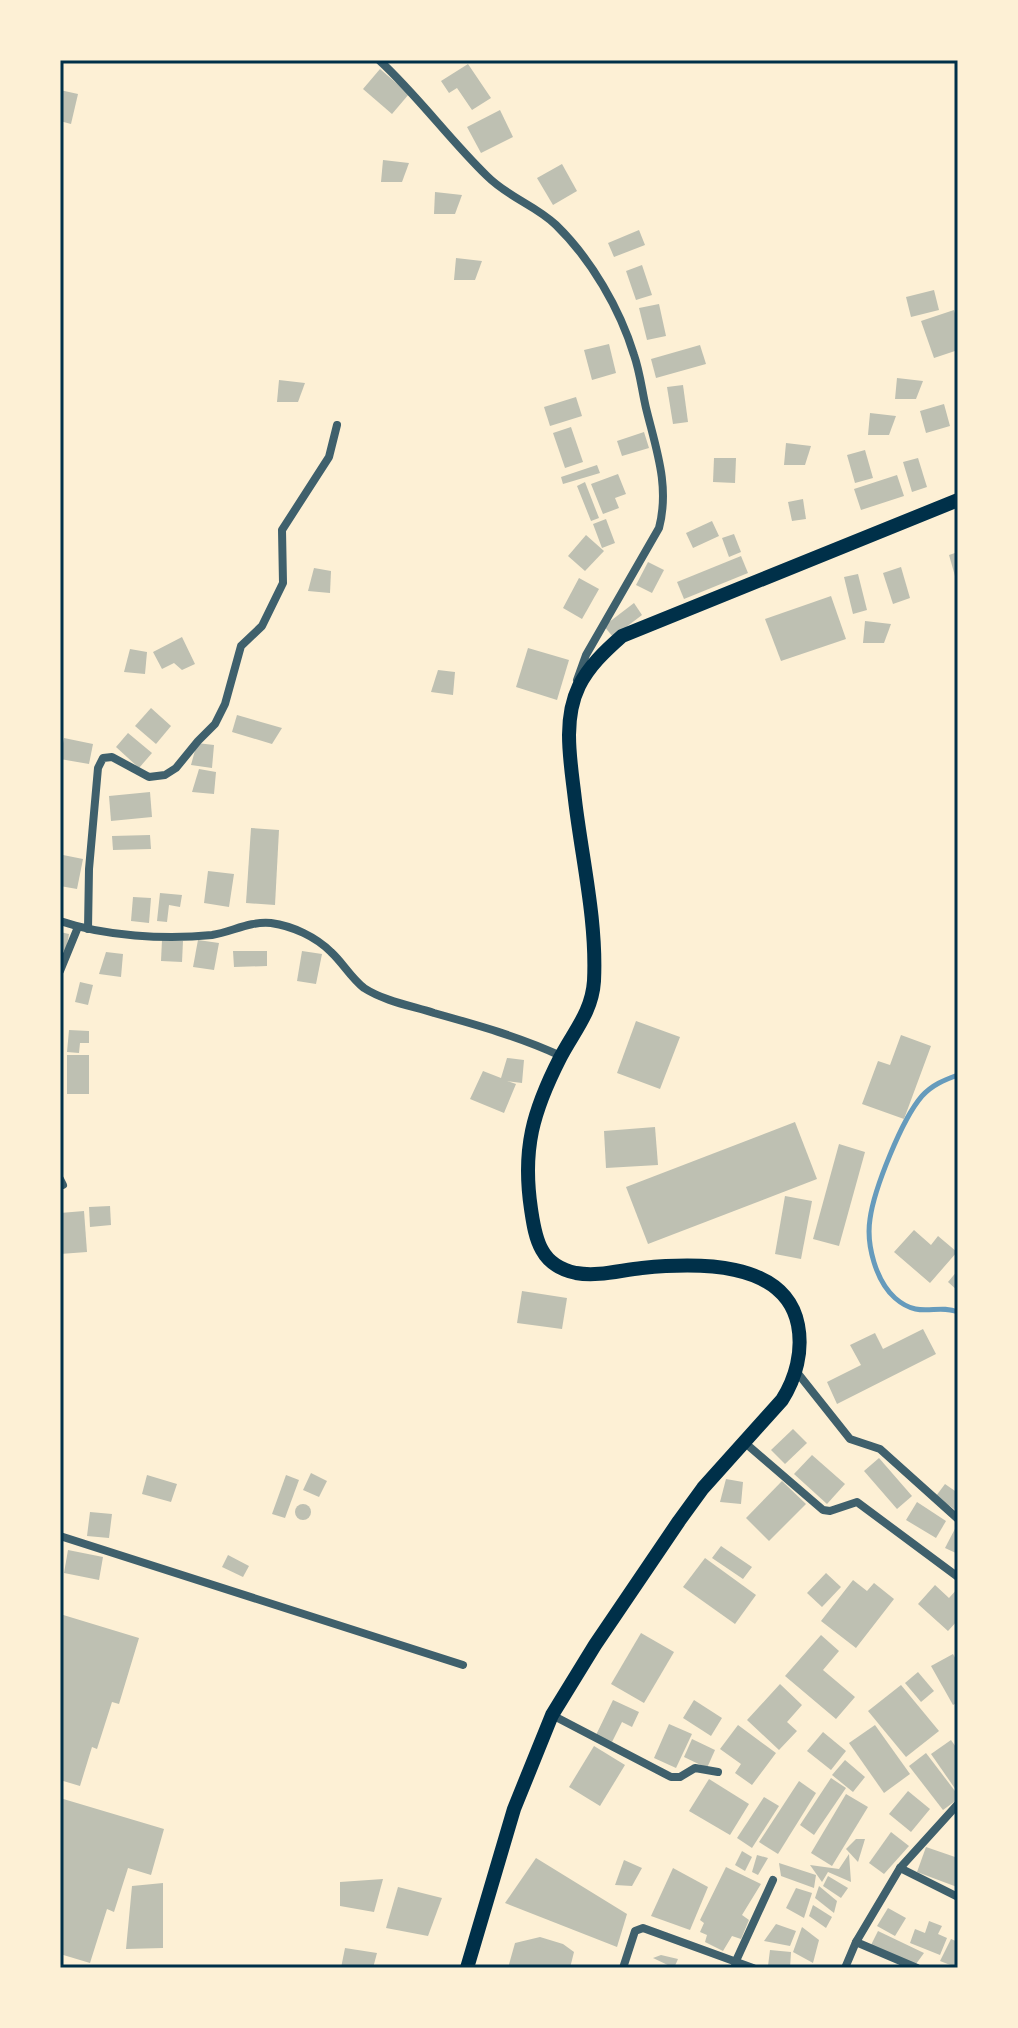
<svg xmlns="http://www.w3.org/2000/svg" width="1018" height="2028" viewBox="0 0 1018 2028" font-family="Raleway,sans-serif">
  <rect width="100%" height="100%" fill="#fdf0d5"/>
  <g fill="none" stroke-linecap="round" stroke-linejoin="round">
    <!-- stream -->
    <path stroke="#669bbc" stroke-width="5" d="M958,1075C944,1080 932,1085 922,1096C902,1119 874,1189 870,1219C866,1245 876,1281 895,1298C920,1320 936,1303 958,1312"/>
  </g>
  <!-- building -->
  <g fill="#bec0b2">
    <path d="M468,64L491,98L472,110L457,88L449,93L441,81Z"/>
    <path d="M380,69L409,94L392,114L363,89Z"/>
    <path d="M60,90L78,94L71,124L60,121Z"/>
    <path d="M500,110L513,137L481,153L467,127Z"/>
    <path d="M383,160L409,163L402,182H381Z"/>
    <path d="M562,164L577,191L553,205L537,178Z"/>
    <path d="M435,192L462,195L455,214H434Z"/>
    <path d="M639,230L645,245L614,257L608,243Z"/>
    <path d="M456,258L482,261L475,280H454Z"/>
    <path d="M642,265L652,295L636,300L626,271Z"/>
    <path d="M934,290L939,310L911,317L906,297Z"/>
    <path d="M659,304L666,336L647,340L639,308Z"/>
    <path d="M954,310L958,323V350L934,358L921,321Z"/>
    <path d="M609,344L616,373L592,380L584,350Z"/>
    <path d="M700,345L706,364L656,378L651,359Z"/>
    <path d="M897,378L923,381L916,399H895Z"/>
    <path d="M279,380L305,383L298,402H277Z"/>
    <path d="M683,385L688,422L673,424L667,387Z"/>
    <path d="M576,397L582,416L550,426L544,407Z"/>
    <path d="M944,404L950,426L926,433L920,411Z"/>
    <path d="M870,413L896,416L889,435H868Z"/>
    <path d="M571,427L583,462L565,468L553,433Z"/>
    <path d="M644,432L649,448L622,456L617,441Z"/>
    <path d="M786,443L811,446L805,465H784Z"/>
    <path d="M865,450L873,478L855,483L847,455Z"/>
    <path d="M714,458H736L735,483L713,482Z"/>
    <path d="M918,458L927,487L912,492L903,462Z"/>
    <path d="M597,465L600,473L563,484L561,477Z"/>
    <path d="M618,474L626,494L615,498L619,508L603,514L591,484Z"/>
    <path d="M897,475L904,496L861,510L854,489Z"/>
    <path d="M585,482L599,518L591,521L577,486Z"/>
    <path d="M803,499L806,519L792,521L788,502Z"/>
    <path d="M606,519L615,543L602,548L593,524Z"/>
    <path d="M712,521L719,536L693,548L686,533Z"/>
    <path d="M734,534L741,552L729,557L722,538Z"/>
    <path d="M586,535L604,551L585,571L568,556Z"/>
    <path d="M958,552V583H957L949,555Z"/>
    <path d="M741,556L748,573L684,599L677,582Z"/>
    <path d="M648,562L664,570L652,593L636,585Z"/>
    <path d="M901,567L910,598L893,604L883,573Z"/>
    <path d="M314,568L331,571L330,593L308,591Z"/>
    <path d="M858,574L867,610L853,614L844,577Z"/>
    <path d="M579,578L599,589L582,619L563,608Z"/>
    <path d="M831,596L846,639L781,661L765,619Z"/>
    <path d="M634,603L642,615L613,637L604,626Z"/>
    <path d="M865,621L891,624L884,643H863Z"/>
    <path d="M182,637L195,664L182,670L174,663L162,669L153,652Z"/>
    <path d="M528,648L569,660L557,700L516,687Z"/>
    <path d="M130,649L147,652L145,674L124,672Z"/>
    <path d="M438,670L455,672L453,695L431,692Z"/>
    <path d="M151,708L171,726L156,744L135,726Z"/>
    <path d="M237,715L282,728L272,744L232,732Z"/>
    <path d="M128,733L152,753L139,768L116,747Z"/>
    <path d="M64,738L93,744L89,764L60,759Z"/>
    <path d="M197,743L214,745L212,768L191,765Z"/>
    <path d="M199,769L216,772L214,794L192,792Z"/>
    <path d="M150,792L152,817L111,821L109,796Z"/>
    <path d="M251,828L279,830L275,905L246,903Z"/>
    <path d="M150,835L151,849L113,850L112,836Z"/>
    <path d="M63,855L83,859L77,889L60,886Z"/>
    <path d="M208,871L234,874L229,907L204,903Z"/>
    <path d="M160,893L182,895L180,907L169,905L167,922L157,921Z"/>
    <path d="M133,897L151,898L149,923L131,921Z"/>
    <path d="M60,932L69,934L66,951L60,950Z"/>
    <path d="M162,940L183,941L182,962L161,961Z"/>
    <path d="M198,940L219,943L214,970L193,967Z"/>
    <path d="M233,951H267V966L234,967Z"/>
    <path d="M302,951L322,954L316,984L297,981Z"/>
    <path d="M106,952L123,954L121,977L99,974Z"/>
    <path d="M80,982L93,985L88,1005L75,1002Z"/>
    <path d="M636,1021L680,1037L660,1089L617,1073Z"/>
    <path d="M69,1030L89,1031V1043H80L79,1053L67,1052Z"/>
    <path d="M901,1035L931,1046L904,1119L862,1104L878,1061L890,1065Z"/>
    <rect x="67" y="1055" width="22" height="39"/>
    <path d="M507,1058L524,1060L522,1083L507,1081L516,1084L504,1113L470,1099L483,1071L501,1078Z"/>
    <path d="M795,1122L817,1179L648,1244L626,1187Z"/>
    <path d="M655,1127L658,1165L606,1168L604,1131Z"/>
    <path d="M839,1144L865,1152L839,1246L813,1239Z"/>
    <path d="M785,1196L812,1201L801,1259L775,1254Z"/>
    <path d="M110,1206L111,1225L90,1227L89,1207Z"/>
    <path d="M84,1211L87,1252L60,1254V1213Z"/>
    <path d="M914,1230L931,1245L938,1236L957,1252L930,1283L894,1252Z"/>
    <path d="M958,1270V1291L948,1282Z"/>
    <path d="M522,1291L567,1298L562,1329L517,1323Z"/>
    <path d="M923,1329L936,1354L837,1404L827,1382L861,1365L850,1345L875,1333L883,1349Z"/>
    <path d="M793,1429L807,1443L785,1464L771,1450Z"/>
    <path d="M812,1455L845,1484L827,1504L794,1474Z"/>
    <path d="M879,1458L912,1496L897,1509L864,1471Z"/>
    <path d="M311,1473L327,1481L319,1497L303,1490Z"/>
    <path d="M147,1475L177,1484L171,1502L142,1494Z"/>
    <path d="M286,1475L299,1480L285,1518L272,1514Z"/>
    <path d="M726,1479L743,1482L741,1504L720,1502Z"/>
    <path d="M782,1481L806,1504L769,1541L746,1518Z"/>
    <path d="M945,1484L958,1493V1512L936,1496Z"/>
    <path d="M917,1502L946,1521L936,1538L906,1520Z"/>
    <circle cx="303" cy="1512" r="8"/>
    <path d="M90,1512L112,1514L109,1538L87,1536Z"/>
    <path d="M958,1523V1554L945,1548Z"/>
    <path d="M721,1546L752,1567L743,1579L712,1558Z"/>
    <path d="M68,1550L103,1557L99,1580L64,1573Z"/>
    <path d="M228,1555L249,1566L243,1577L222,1567Z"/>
    <path d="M705,1558L756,1595L735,1624L683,1587Z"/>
    <path d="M826,1573L841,1587L822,1607L807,1593Z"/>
    <path d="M853,1580L867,1591L874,1583L894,1599L856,1648L821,1621Z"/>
    <path d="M935,1585L949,1598L958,1588V1620L948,1631L918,1604Z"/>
    <path d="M60,1614L139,1638L119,1704L112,1702L97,1749L92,1747L80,1786L60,1780Z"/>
    <path d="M641,1633L674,1652L644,1703L611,1684Z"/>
    <path d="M821,1635L839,1651L823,1670L855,1697L836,1719L785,1676Z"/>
    <path d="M953,1654L958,1663V1702L953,1705L931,1666Z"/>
    <path d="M918,1672L934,1691L921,1702L905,1683Z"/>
    <path d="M780,1684L802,1705L787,1722L797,1731L779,1750L747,1720Z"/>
    <path d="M901,1685L939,1731L906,1757L868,1711Z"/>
    <path d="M613,1700L639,1712L632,1727L622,1722L612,1742L596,1735Z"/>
    <path d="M694,1700L722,1718L711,1736L683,1718Z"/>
    <path d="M669,1724L692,1734L676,1768L654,1758Z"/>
    <path d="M738,1725L776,1753L752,1785L735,1773L741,1764L720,1749Z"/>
    <path d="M875,1725L910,1774L884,1793L849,1743Z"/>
    <path d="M823,1732L846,1751L831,1770L807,1751Z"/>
    <path d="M692,1739L715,1750L707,1768L684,1757Z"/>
    <path d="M951,1740L958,1750V1789L956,1790L931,1754Z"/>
    <path d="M594,1746L625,1765L600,1806L569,1787Z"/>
    <path d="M926,1753L958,1795V1799L943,1810L909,1766Z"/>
    <path d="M845,1760L865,1777L853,1792L832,1775Z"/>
    <path d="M831,1778L846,1788L814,1835L800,1825Z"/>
    <path d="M709,1779L749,1804L730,1835L689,1811Z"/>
    <path d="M799,1781L816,1793L778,1854L759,1842Z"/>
    <path d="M908,1791L930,1809L911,1832L889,1814Z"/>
    <path d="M846,1794L868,1807L832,1866L811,1853Z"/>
    <path d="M764,1797L779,1806L752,1848L737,1838Z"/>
    <path d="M60,1798L164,1829L151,1875L128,1868L114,1912L107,1909L90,1963L60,1954Z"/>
    <path d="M891,1832L909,1846L884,1874L869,1863Z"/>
    <path d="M856,1839H865L858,1862L846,1849Z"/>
    <path d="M926,1847L958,1858L957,1887L917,1872Z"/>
    <path d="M742,1851L752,1857L745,1871L735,1865Z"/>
    <path d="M849,1854L851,1882L828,1872L822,1882L810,1865L839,1869Z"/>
    <path d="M757,1855L768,1858L758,1875L752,1872Z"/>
    <path d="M536,1858L627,1914L617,1947L505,1903Z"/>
    <path d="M624,1860L642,1868L632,1886L615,1885Z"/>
    <path d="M779,1863L816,1875L814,1888L781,1876Z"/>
    <path d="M726,1867L761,1884L742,1915L749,1920L741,1939L732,1936L723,1951L705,1942L707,1935L700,1932L704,1923L700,1920Z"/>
    <path d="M673,1868L708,1887L690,1930L651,1916Z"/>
    <path d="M828,1876L848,1888L841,1898L823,1886Z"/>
    <path d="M383,1879L374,1912L340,1906V1882Z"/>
    <path d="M163,1883V1948L126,1949L132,1886Z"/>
    <path d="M819,1886L837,1901L834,1913L815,1898Z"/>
    <path d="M398,1887L442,1898L428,1936L386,1928Z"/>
    <path d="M796,1888L812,1893L804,1918L786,1908Z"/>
    <path d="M813,1905L832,1917L826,1928L809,1916Z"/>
    <path d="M888,1908L906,1918L895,1936L877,1926Z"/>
    <path d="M929,1921L942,1926L938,1934L947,1938L940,1955L910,1943L915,1929L925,1933Z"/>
    <path d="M776,1924L796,1931L790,1946L764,1941Z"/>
    <path d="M802,1927L819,1940L813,1963L793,1952Z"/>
    <path d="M878,1931L924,1953L916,1964L871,1945Z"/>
    <path d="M540,1937L563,1944L574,1952L570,1968H508L515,1943Z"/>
    <path d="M951,1939L958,1942V1968L940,1961Z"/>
    <path d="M345,1948L377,1953L373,1968H341Z"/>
    <path d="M770,1950L791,1952L790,1968L768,1966Z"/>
    <path d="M661,1955L678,1959L674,1968L653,1958Z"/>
  </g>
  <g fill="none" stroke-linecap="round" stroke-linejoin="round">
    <!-- minor -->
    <g stroke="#3f606c" stroke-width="8">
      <path d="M379,60C418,96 449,139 487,176C509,198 535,205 556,225C591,259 620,309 634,355C640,372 642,391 646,408C656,449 670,486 659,528L586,655L577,680"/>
      <path d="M60,921C104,936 165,940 212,935C232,932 249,921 271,923C293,926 316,937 331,952C343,963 351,978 364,988C384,1001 412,1006 434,1013C477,1025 520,1037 561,1056"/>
      <path d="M88,929L89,869L98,768L103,758L112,757L149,777L165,775L176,768L198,741L215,724L225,704L241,646L262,626L283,583L282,530L329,457L337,425"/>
      <path d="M60,971L78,927"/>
      <path d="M60,1179L63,1185"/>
      <path d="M796,1371L850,1439L880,1449L958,1519"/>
      <path d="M744,1442L823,1510L830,1511L857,1502L958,1577"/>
      <path d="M60,1536L463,1665"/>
      <path d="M552,1715L671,1777H680L695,1768L718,1772"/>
      <path d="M900,1868L958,1897"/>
      <path d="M856,1942L917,1968"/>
      <path d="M735,1963L773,1880"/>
      <path d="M623,1968L635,1931L643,1928L753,1968"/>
      <path d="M845,1968L856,1942L900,1868L958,1804"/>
    </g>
    <!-- trunk -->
    <path stroke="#003049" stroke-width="14" d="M467,1968L514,1809L552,1715L595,1645L679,1521L703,1488L782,1400C796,1378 803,1351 798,1325C785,1259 694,1263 642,1268C621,1270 598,1277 576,1273C562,1270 549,1263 542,1250C535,1238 533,1222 531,1209C522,1149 533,1111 560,1058C574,1031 592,1012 594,981C597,921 582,859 575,800C571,764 562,721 579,686C589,666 605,651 622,636L958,500"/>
  </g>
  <!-- border -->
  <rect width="1018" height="2028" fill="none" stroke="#fdf0d5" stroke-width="124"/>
  <rect x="62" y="62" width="894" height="1904" fill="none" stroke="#003049" stroke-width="3"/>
</svg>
